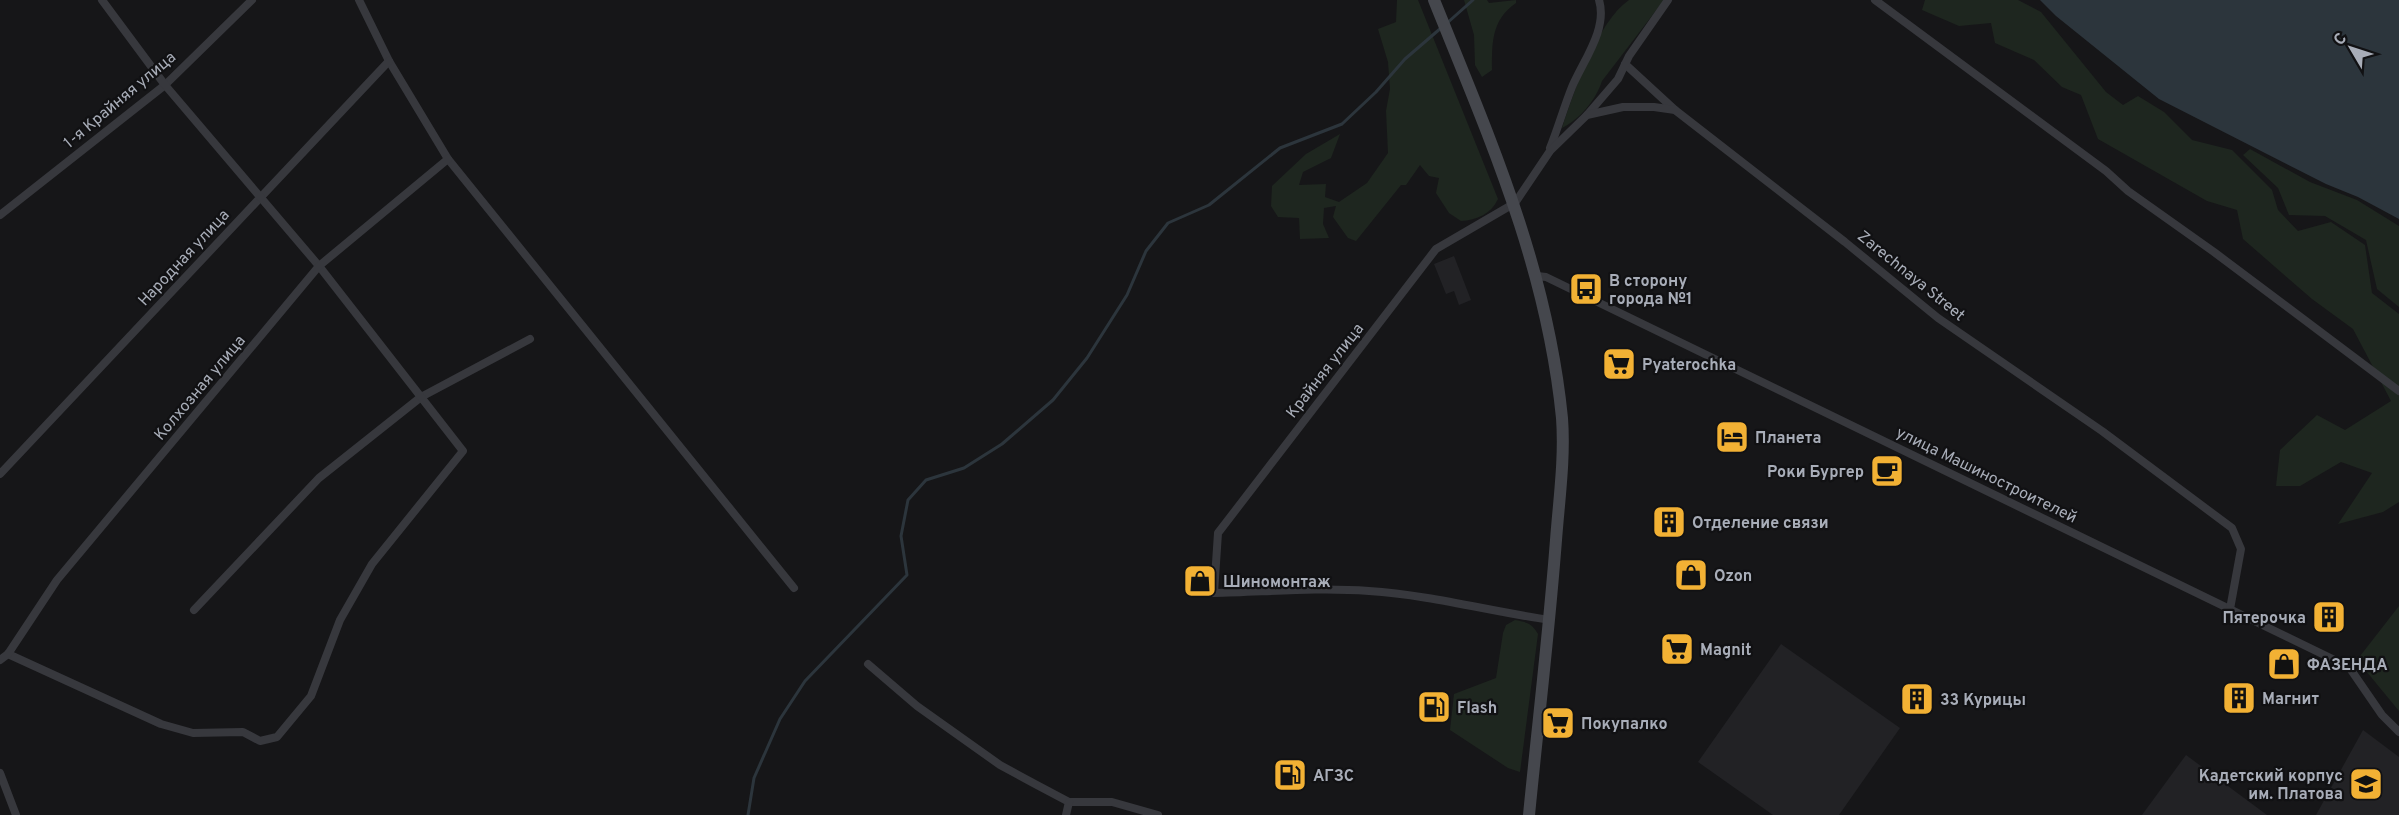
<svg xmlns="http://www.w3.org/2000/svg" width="2399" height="815" viewBox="0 0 2399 815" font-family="Overpass,sans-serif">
  <rect width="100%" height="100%" fill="#161618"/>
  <!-- built -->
  <g fill="#222225">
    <path d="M1454,256L1471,300L1459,305L1454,291L1446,294L1434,264Z"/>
    <path d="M1781,644L1900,728L1839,815H1773L1698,762Z"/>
    <path d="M2363,730L2399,757V815H2316Z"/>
    <path d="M2186,755L2267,815H2142Z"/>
  </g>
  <!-- green -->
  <g fill="#1e261f">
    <path d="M1397,0H1418L1498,199C1491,214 1477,220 1461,221L1449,213L1436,193L1439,178L1429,176L1420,165L1406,185H1401L1356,241L1348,238L1333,217L1336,206L1324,208L1323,224L1329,238L1300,239L1299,218L1278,217L1271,206L1272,186L1306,154L1340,134L1331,158L1303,172L1299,185L1326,184L1325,197L1339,202L1367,183L1388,153L1386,111L1390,89L1388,62L1378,29L1396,22Z"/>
    <path d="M1464,0H1487L1489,3L1516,0V3C1491,20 1492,44 1492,70L1482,77L1475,65L1474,35Z"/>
    <path d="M1629,0H1664L1602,81C1596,100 1580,119 1562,128C1574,92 1597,22 1629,0Z"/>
    <path d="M1925,0H2018L2041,12L2106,92L2123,105L2138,96L2164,112L2192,140L2232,150L2272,190L2278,210L2298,231L2331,222L2365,245L2372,293L2399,314V502L2383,512L2338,524L2372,473L2341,462L2300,486H2276L2280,450L2317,415L2345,430L2391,401L2353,329L2312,299L2243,239L2237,210L2207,201L2098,139L2081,95L2062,87L2034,60L1995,43L1991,23L1959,26L1922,10Z"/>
    <path d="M2250,149L2310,182L2357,200L2399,226V307L2377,289L2366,240L2325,216L2289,215L2278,188L2243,155Z"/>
    <path d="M2399,606V711L2357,660Z"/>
    <path d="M1515,620C1526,622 1532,623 1538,634L1520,772L1508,768L1450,730L1454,694L1496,678L1503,633L1506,625Z"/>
  </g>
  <!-- water -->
  <path fill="#2c353c" d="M2040,0H2399V219L2358,197L2326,184L2159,99L2056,16Z"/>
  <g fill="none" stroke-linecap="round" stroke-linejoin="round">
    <!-- stream -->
    <g stroke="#2c353c" stroke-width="3">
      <path d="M1446,24L1473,0"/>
      <path d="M748,815L754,778L780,719L805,681L907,575L901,536L908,500L926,480L964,468L1002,444L1053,400L1087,358L1127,295L1146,251L1168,223L1209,205L1280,148L1342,124L1376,92L1405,59L1441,28"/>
    </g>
    <!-- street -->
    <g stroke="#37383d" stroke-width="8">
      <path d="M359,0L389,61L448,159L794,588"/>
      <path d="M1875,0L2106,171L2128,191L2214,252L2399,391"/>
      <path d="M1625,64L1675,110"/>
      <path d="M1587,115L1618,79L1629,56L1668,0"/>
      <path d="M1550,148C1558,128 1564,107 1572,87C1583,61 1608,29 1599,0"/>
      <path d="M0,215L165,85L252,0"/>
      <path d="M1537,276L1546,277L2349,667L2382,715L2399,732"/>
      <path d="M0,474L389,61"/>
      <path d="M194,610L319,478L421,397L530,339"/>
      <path d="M1550,620C1489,611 1430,595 1369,591C1317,587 1266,592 1214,593L1218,533L1436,249L1515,203L1550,151L1587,115L1623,107H1654L1675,110L1845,242L1938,318L2102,431L2232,528L2241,549L2230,609"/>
      <path d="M8,654L161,724L193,733L243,732L260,741L277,737L311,696L340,620L372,564L463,451L319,266L165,85L102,0"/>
      <path d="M0,660L8,654L57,580L319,266L448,159"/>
      <path d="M868,664L917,706L1000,765L1035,784L1069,802H1112L1158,815"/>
      <path d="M0,773L16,815"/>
      <path d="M1066,815L1069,802"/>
    </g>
    <!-- secondary -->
    <path stroke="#45474d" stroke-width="12" d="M1434,0C1490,139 1547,267 1562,418C1565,458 1559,500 1556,540C1549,632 1538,723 1529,815"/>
  </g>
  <!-- icons -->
  <defs>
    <symbol id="bus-square" viewBox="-11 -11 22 22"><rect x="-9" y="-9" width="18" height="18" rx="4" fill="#f2b134" stroke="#111113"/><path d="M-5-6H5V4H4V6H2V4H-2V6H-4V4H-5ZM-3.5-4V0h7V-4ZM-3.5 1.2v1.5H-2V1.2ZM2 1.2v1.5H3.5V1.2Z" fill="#111"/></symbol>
    <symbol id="supermarket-square" viewBox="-11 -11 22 22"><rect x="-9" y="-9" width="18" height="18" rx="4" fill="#f2b134" stroke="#111113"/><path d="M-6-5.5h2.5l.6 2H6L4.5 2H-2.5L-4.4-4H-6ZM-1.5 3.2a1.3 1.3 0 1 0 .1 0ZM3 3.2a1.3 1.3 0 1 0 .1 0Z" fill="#111"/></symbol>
    <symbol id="hotel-square" viewBox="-11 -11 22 22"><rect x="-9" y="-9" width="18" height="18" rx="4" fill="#f2b134" stroke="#111113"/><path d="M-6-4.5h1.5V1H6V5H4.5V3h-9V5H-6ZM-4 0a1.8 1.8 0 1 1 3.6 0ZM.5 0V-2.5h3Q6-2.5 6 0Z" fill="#111"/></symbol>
    <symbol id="cafe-square" viewBox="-11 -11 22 22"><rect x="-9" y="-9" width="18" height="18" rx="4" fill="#f2b134" stroke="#111113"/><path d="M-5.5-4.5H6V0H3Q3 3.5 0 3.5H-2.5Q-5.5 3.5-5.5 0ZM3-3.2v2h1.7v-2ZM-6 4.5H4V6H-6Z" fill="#111"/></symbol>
    <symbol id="building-square" viewBox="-11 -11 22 22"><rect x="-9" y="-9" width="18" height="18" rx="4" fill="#f2b134" stroke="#111113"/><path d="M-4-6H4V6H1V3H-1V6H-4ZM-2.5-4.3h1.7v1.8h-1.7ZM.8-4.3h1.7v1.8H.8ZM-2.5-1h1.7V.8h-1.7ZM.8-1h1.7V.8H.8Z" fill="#111"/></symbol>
    <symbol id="shop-square" viewBox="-11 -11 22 22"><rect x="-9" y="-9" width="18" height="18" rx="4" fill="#f2b134" stroke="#111113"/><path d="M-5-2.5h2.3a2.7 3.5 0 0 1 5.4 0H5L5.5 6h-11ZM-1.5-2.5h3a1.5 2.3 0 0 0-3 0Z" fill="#111"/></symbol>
    <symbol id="fuel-square" viewBox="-11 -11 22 22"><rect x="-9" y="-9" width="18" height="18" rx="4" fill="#f2b134" stroke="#111113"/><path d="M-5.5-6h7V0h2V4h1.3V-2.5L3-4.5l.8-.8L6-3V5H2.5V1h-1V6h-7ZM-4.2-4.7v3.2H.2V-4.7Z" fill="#111"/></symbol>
    <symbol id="school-square" viewBox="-11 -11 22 22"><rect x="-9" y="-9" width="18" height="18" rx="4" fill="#f2b134" stroke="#111113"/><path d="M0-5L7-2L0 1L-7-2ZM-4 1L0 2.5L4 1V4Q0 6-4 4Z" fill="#111"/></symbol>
  </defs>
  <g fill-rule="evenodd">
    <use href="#bus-square" x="1567" y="270" width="38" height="38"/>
    <use href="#supermarket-square" x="1600" y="345" width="38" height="38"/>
    <use href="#hotel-square" x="1713" y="418" width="38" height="38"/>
    <use href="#cafe-square" x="1868" y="452" width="38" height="38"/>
    <use href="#building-square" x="1650" y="503" width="38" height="38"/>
    <use href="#shop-square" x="1672" y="556" width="38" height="38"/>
    <use href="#shop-square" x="1181" y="562" width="38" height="38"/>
    <use href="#building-square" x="2310" y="598" width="38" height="38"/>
    <use href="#supermarket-square" x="1658" y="630" width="38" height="38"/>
    <use href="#shop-square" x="2265" y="645" width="38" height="38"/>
    <use href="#building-square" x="2220" y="679" width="38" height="38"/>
    <use href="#building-square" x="1898" y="680" width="38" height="38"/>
    <use href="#fuel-square" x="1415" y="688" width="38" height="38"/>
    <use href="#supermarket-square" x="1539" y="704" width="38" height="38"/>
    <use href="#fuel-square" x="1271" y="756" width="38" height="38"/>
    <use href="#school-square" x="2347" y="765" width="38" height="38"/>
  </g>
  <g text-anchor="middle" stroke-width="4.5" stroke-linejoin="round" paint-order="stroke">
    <!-- street labels -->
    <g font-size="16" fill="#a8adb8" stroke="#111113">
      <text transform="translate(119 99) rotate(-40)" y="6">1-я Крайняя улица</text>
      <text transform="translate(183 257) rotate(-47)" y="6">Народная улица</text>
      <text transform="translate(1912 275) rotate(39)" y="6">Zarechnaya Street</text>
      <text transform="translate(1324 370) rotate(-52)" y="6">Крайняя улица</text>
      <text transform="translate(199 387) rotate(-50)" y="6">Колхозная улица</text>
      <text transform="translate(1987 474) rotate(26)" y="6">улица Машиностроителей</text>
    </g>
    <!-- poi labels -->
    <g font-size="16" font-weight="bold" fill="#a8adb8" stroke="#111113" text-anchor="start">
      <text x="1609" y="286">В сторону<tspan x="1609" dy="18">города №1</tspan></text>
      <text x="1642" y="370">Pyaterochka</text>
      <text x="1755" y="443">Планета</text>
      <text x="1864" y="477" text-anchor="end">Роки Бургер</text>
      <text x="1692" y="528">Отделение связи</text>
      <text x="1714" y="581">Ozon</text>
      <text x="1223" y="587">Шиномонтаж</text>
      <text x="2306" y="623" text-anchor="end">Пятерочка</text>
      <text x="1700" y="655">Magnit</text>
      <text x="2307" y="670">ФАЗЕНДА</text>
      <text x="2262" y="704">Магнит</text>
      <text x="1940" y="705">33 Курицы</text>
      <text x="1457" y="713">Flash</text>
      <text x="1581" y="729">Покупалко</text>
      <text x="1313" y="781">АГЗС</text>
      <text x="2343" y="781" text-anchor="end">Кадетский корпус<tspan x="2343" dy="18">им. Платова</tspan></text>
    </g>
  </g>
  <!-- north arrow -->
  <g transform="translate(2351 48) rotate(309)" stroke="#111113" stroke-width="4.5" paint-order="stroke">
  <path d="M0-4.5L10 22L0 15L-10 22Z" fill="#a8adb8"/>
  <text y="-9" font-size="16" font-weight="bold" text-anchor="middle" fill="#a8adb8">С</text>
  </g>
</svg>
